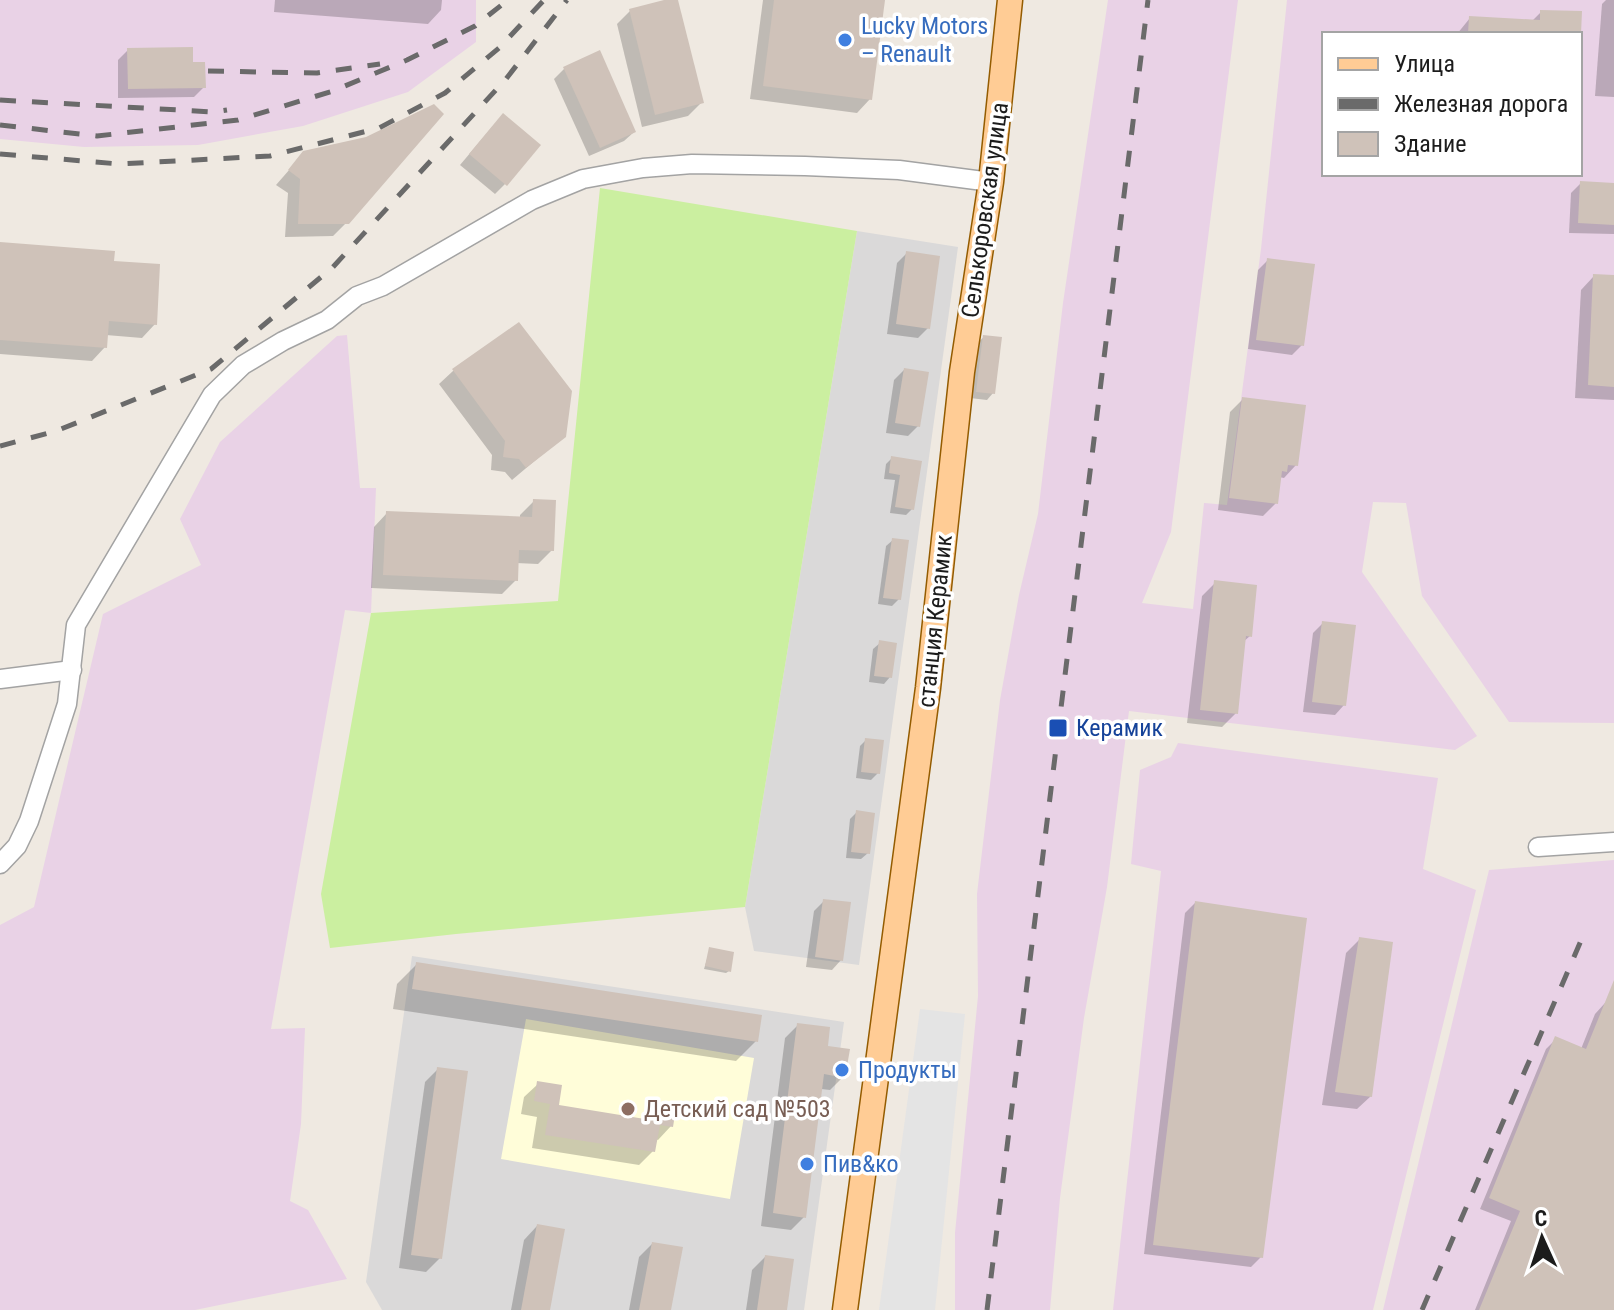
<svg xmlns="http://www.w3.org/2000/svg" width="1614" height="1310" viewBox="0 0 1614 1310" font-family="'Roboto Condensed',sans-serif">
  <rect width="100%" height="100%" fill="#efe9e1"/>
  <!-- residential -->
  <g fill="#dad9d9">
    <path d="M857,231L958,247L859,965L754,951L745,907Z"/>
    <path d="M412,956L844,1022L804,1310H382L366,1282Z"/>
  </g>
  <!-- industrial -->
  <g fill="#e9d2e6" fill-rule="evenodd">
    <path d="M0,0H476V42L408,92L303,126L198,145L84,147L0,139Z"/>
    <path d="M1108,0H1238L1171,532L1142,603L1193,609L1204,503L1227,505L1261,249L1287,0H1614V723L1509,722L1422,596L1406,503L1373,502L1362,572L1477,736L1455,750L1129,711L1107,887L1084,1018L1060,1198L1050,1310H955V1233L978,996L977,894L1000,700L1019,595L1038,514L1063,303ZM1324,34H1580V174H1324Z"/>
    <path d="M347,335L360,488H376L371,613L345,610L271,1029L305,1028L301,1124L290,1201L308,1210L347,1279L195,1310H0V925L34,907L103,614L201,565L180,519L220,442L337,336Z"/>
    <path d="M1178,743L1438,778L1423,869L1476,890L1373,1310H1113L1161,871L1131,864L1140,770L1171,757Z"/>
    <path d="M1614,860V1310H1383L1489,870Z"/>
  </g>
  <!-- education -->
  <path fill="#fffdd9" d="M526,1019L754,1058L730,1199L501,1159Z"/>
  <!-- grass -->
  <path fill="#cbefa0" d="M600,188L857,231L745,907L456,934L330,948L321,894L371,613L558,601Z"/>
  <!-- parking -->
  <path fill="#e4e4e4" d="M920,1009L965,1014L935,1310H879Z"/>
  <!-- shadow -->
  <g fill="#0003">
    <path d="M275,0H442L441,10L428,24L274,12Z"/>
    <path d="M676,0L702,102L688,116L642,127L617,24L630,11Z"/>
    <path d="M763,0H883L870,99L857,113L750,99Z"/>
    <path d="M1606,0H1614V97L1595,96L1602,4Z"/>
    <path d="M1541,12L1579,34H1457L1470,18L1531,22Z"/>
    <path d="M128,50L191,64L204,87L194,97L118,98V60Z"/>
    <path d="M599,53L634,132L624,141L589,156L554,79L564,69Z"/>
    <path d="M493,126L505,184L495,194L460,165Z"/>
    <path d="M304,153L347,222L333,236L285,237L288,193L276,185Z"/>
    <path d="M1581,183L1614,185V234L1569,233L1571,193Z"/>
    <path d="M0,244L112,263L155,324L142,338L106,335L105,347L92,361L0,354Z"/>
    <path d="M907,253L928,328L918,338L887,334L897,263Z"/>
    <path d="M1268,260L1302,345L1292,355L1248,349L1258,270Z"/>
    <path d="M1594,276L1614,277V400L1575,398L1581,290Z"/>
    <path d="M518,324L564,436L512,480L505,472L491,470L492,455L439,384L453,371Z"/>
    <path d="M984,337L993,393L987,400L970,398L977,343Z"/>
    <path d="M904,370L918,426L908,436L886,433L894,380Z"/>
    <path d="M1243,399L1296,465L1284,478L1279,477L1276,503L1263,516L1218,510L1230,412Z"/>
    <path d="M892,458L920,462L912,509L906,515L890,513L895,480L884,479L886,464Z"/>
    <path d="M534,501L552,550L538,564L516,563V580L502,594L371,588L374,527L387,513L520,519V515Z"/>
    <path d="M893,540L899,599L892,606L878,604L886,546Z"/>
    <path d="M1215,583L1250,636L1243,642L1236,713L1222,727L1187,723L1202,596Z"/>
    <path d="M1323,623L1344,705L1335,715L1303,712L1313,633Z"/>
    <path d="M880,643L890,677L884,684L869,682L873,649Z"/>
    <path d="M866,740L878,773L871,780L856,778L860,746Z"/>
    <path d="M857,812L868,853L861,859L846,858L850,819Z"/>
    <path d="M824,901L841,960L832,970L806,967L814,911Z"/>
    <path d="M1195,903L1261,1257L1251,1267L1144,1254L1185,913Z"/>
    <path d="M1360,939L1371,1096L1357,1109L1322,1105L1346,953Z"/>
    <path d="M710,949L729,971L726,973L704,969Z"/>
    <path d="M417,964L756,1041L736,1061L393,1009L397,984Z"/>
    <path d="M1605,1003L1614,1007V1310H1475L1511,1221L1480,1209L1546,1049L1556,1039L1581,1049L1595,1014Z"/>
    <path d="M798,1025L826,1048L843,1077L830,1090L821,1089L804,1217L791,1230L761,1226L785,1038Z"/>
    <path d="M438,1069L440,1258L426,1272L399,1268L425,1082Z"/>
    <path d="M538,1084L556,1107L640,1120L654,1107L671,1126L658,1140L655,1139L653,1151L639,1165L532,1148L537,1117L521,1114L524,1097Z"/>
    <path d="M537,1226L548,1310H511L524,1240Z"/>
    <path d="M652,1244L669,1310H629L639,1257Z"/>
    <path d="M765,1257L785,1310H746L752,1270Z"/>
  </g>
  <!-- building -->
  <g fill="#cfc2b9">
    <path d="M664,0H678L704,103L655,115L629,9Z"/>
    <path d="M774,0H885L872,100L763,86Z"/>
    <path d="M1540,10L1582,11L1581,34H1468L1469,16L1540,20Z"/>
    <path d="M193,47V62H205L206,88L128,89L127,48Z"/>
    <path d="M600,50L636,132L600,148L563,67Z"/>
    <path d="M434,104L444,114L349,224H298L300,179L288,170L303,151L366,137Z"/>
    <path d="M503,113L541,145L507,186L469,154Z"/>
    <path d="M1580,181L1614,183V225L1578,223Z"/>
    <path d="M0,242L115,251L114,261L160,264L157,325L109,321L107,348L0,340Z"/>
    <path d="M906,251L940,256L930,329L896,324Z"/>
    <path d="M1267,258L1315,264L1304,346L1256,340Z"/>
    <path d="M1593,274L1614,275V387L1588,385Z"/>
    <path d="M519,322L572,391L566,437L526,468L519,459L503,457L505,441L452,369Z"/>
    <path d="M983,335L1002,337L995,394L976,392Z"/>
    <path d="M904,368L929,372L920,427L895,423Z"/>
    <path d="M1242,397L1306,405L1298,466L1288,465L1287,472L1282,471L1278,504L1229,498Z"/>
    <path d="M891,456L922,461L914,510L895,507L900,475L889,473Z"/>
    <path d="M533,499L556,500L554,551L519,550L518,581L383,575L386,511L532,517Z"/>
    <path d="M892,538L909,540L901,600L883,598Z"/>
    <path d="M1214,580L1257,585L1252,637L1246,636L1238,714L1200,710Z"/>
    <path d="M1322,621L1356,625L1346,706L1312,702Z"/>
    <path d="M879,640L897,643L892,678L874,676Z"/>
    <path d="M865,738L884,740L880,774L861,772Z"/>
    <path d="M856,810L875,813L870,854L851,852Z"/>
    <path d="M823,899L851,902L843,961L815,957Z"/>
    <path d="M1195,901L1307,918L1263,1258L1153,1245Z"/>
    <path d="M1359,937L1393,942L1372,1097L1335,1092Z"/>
    <path d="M709,947L734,952L731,972L705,966Z"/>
    <path d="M416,962L762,1015L758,1042L412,989Z"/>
    <path d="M1614,980V1310H1479L1520,1211L1489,1198L1555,1036L1586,1049Z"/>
    <path d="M797,1023L830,1027L828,1046L850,1049L845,1078L824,1074L806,1218L773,1213Z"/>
    <path d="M437,1067L468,1071L442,1259L411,1255Z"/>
    <path d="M537,1081L562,1085L559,1105L651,1120L654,1105L676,1108L673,1127L660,1125L655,1152L545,1135L550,1104L534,1101Z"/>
    <path d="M537,1224L565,1229L550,1310H521Z"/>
    <path d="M652,1242L683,1247L671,1310H639Z"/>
    <path d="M765,1255L794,1259L787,1310H757Z"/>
  </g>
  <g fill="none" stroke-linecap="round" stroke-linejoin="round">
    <defs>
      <g id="minor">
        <path d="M0,679L72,670"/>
        <path d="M1538,847L1614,842"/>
        <path d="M0,864L17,846L29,821L67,704L76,625L212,395L243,365L283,341L327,320L357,296L383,286L532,200L583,179L643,168L692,164L805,166L899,170L991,182"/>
      </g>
      <path id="major" d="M845,1310L928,688L962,372L991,182L1010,0"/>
    </defs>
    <!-- minor casing -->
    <use href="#minor" stroke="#a3a3a3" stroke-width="21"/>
    <!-- major casing -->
    <use href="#major" stroke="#945c00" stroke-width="27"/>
    <!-- minor -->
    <use href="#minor" stroke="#fff" stroke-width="18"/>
    <!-- major -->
    <use href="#major" stroke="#ffcc95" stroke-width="24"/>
    <!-- rail -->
    <g stroke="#6a6a6a" stroke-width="5" stroke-dasharray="16 16" stroke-linecap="butt">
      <path d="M208,71L317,73L380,64"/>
      <path d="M0,100L214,112L227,110"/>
      <path d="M0,125L97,136L238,120L333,91L407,60L475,26L508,0"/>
      <path d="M0,154L119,164L270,156L379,128L445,93L499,48L544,0"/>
      <path d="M0,446L56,431L211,369L333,267L506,79L567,0"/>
      <path d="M987,1310L1148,0"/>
      <path d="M1422,1310L1583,936"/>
    </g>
  </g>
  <!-- markers -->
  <g fill="#3f7fe0" stroke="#fff" stroke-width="3">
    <circle cx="845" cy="40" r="8"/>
    <circle cx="842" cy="1070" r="8"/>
    <circle cx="807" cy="1164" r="8"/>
  </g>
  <rect fill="#1a4fb4" stroke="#fff" stroke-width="3" x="1048" y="718" width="20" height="20" rx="4"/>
  <circle fill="#8d6e63" stroke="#fff" stroke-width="3" cx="628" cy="1109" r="8"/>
  <g text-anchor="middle" stroke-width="7" stroke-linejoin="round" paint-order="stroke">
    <!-- shop labels -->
    <g font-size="24" fill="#366cbe" stroke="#fff" text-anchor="start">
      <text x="861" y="34">Lucky Motors<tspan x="861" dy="28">– Renault</tspan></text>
      <text x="858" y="1078">Продукты</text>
      <text x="823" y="1172">Пив&amp;ко</text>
    </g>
    <!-- street labels -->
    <g font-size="24" fill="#1c1c1c" stroke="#fff">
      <text transform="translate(985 210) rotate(-82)" y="8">Селькоровская улица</text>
      <text transform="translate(935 621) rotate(-84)" y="8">станция Керамик</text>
    </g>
    <!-- transit labels -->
    <g font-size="24" fill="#164399" stroke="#fff" text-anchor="start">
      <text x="1076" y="736">Керамик</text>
    </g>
    <!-- education labels -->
    <g font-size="24" fill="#785e54" stroke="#fff" text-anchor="start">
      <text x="644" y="1117">Детский сад №503</text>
    </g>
  </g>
  <!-- legend -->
  <rect x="1322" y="32" width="260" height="144" fill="#ffffff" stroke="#a4a4a4" stroke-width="2"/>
  <rect x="1338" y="58" width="40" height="12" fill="#ffcc95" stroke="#a4a4a4" stroke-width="2"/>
  <text x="1394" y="72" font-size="24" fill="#1c1c1c">Улица</text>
  <rect x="1338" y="98" width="40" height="12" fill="#6a6a6a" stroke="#a4a4a4" stroke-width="2"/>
  <text x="1394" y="112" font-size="24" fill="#1c1c1c">Железная дорога</text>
  <rect x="1338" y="132" width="40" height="24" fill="#cfc2b9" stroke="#a4a4a4" stroke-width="2"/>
  <text x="1394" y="152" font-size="24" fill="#1c1c1c">Здание</text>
  <!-- north arrow -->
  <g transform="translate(1542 1238) rotate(357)" stroke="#ffffff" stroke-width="6" paint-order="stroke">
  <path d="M0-6L14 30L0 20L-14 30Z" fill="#1c1c1c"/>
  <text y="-12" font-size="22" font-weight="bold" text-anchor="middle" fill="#1c1c1c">С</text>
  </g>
</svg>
